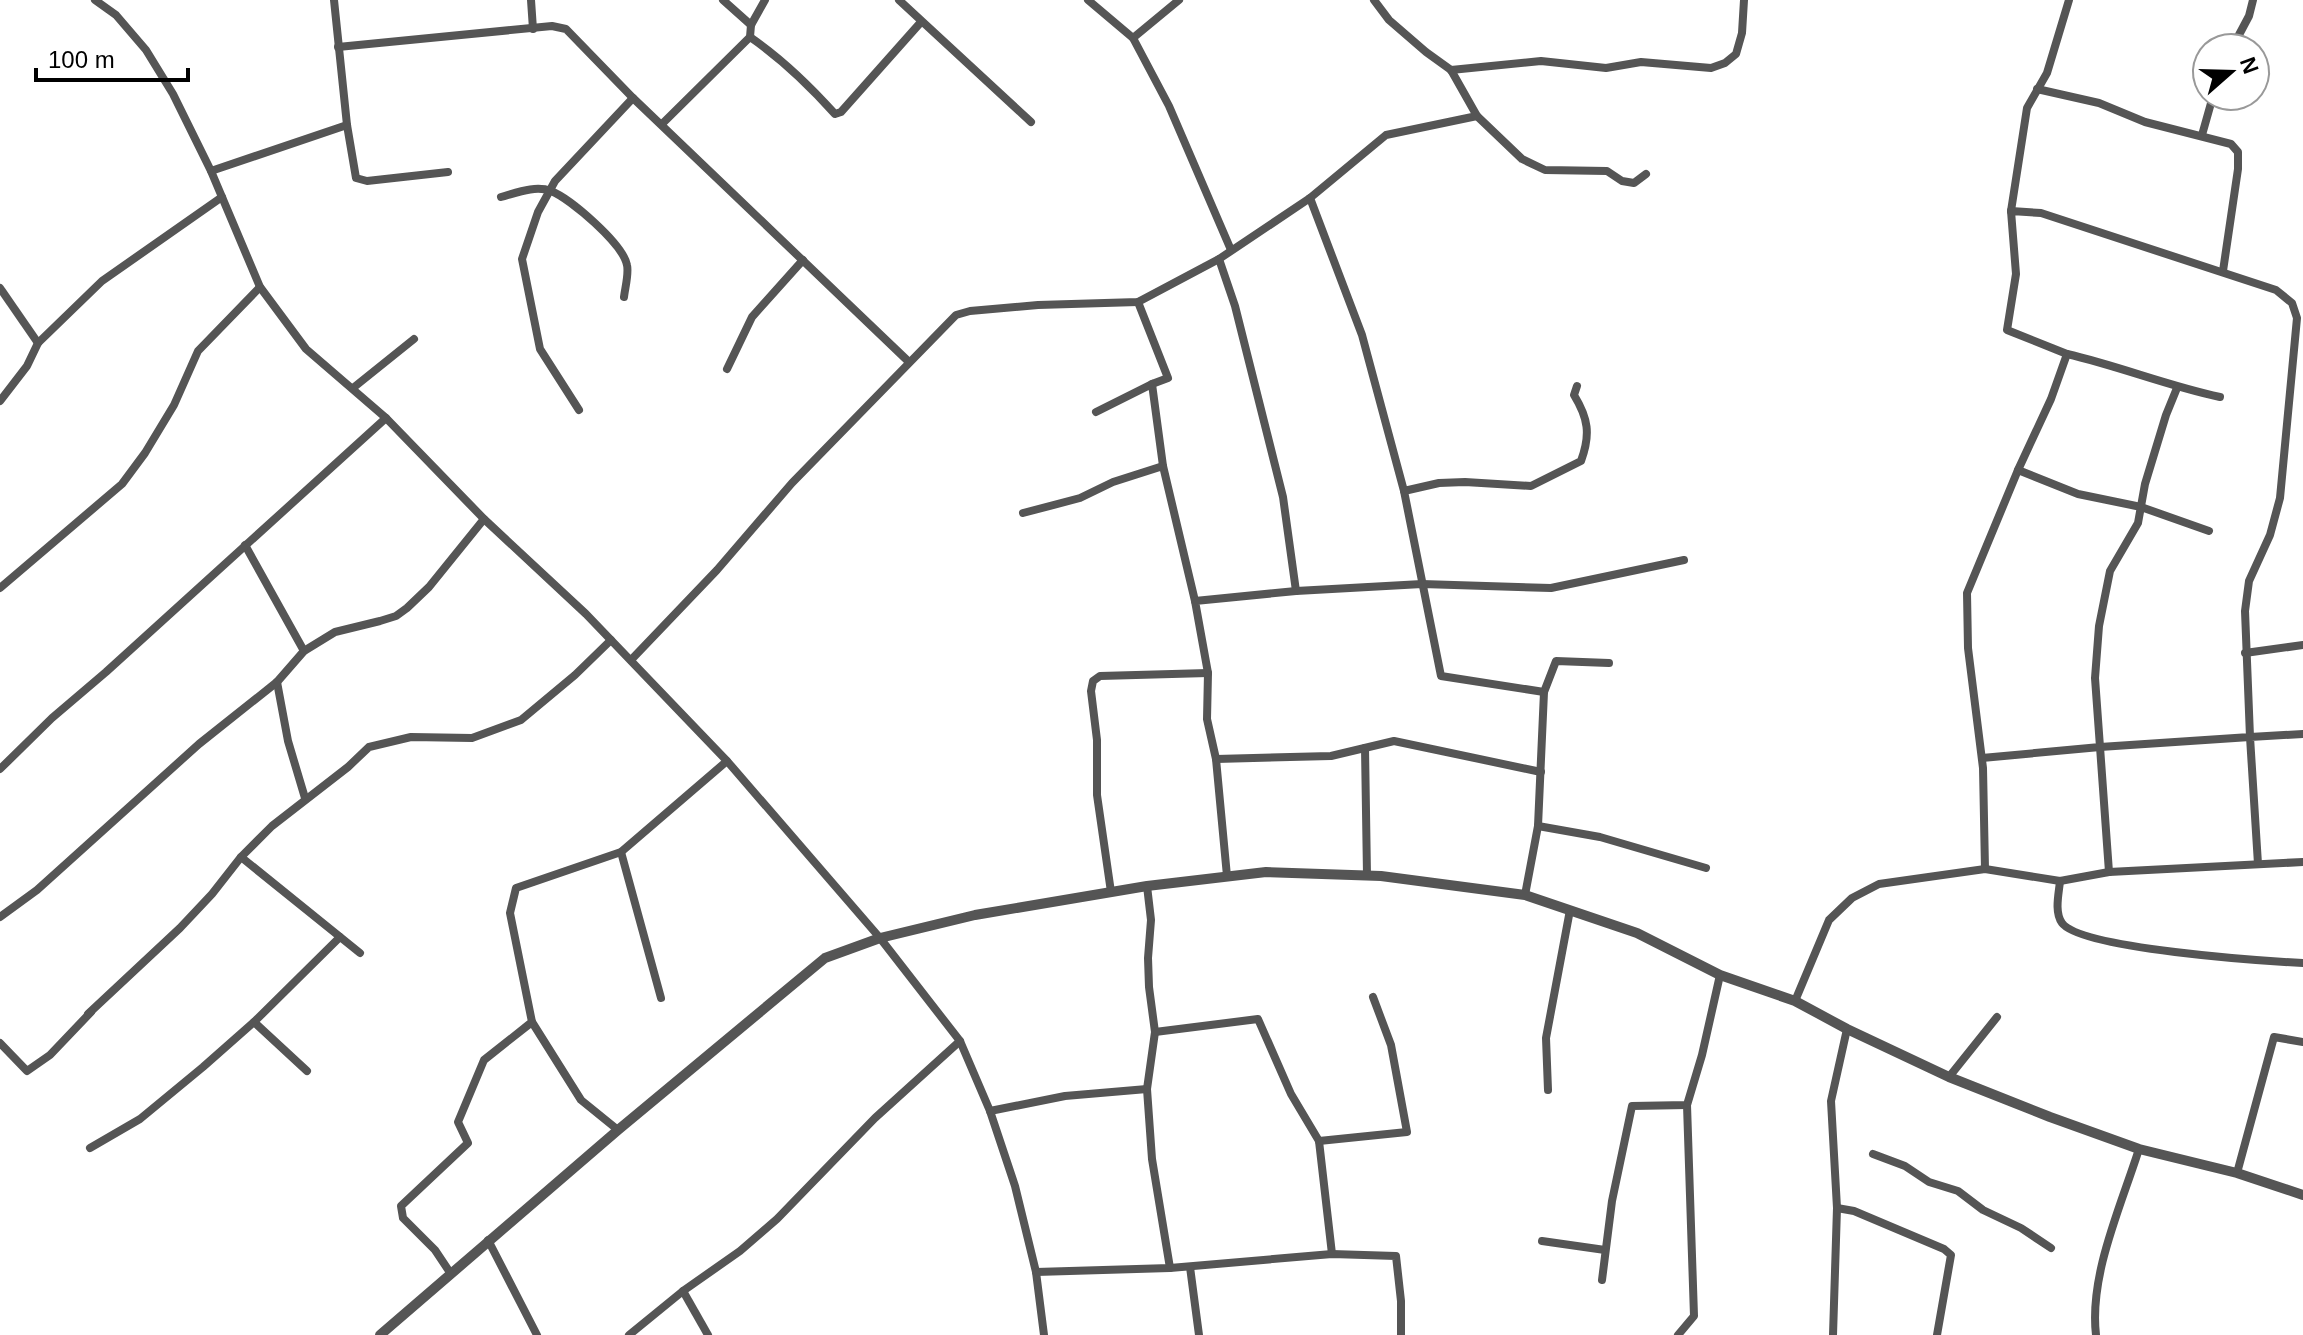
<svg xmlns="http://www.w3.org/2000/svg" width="2303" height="1335" viewBox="0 0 2303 1335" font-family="Helvetica,sans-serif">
  <rect width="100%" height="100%" fill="#fff"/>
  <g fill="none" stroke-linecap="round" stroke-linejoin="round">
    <!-- minor -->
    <g stroke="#555" stroke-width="8">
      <path d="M95,0L116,15L146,50L173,94L211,171L260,287L306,349L386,418L484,519L586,614L727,761L880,938L960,1041L990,1111L1015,1186L1036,1272L1044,1335"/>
      <path d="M334,0L347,125L356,178L367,181L448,172"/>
      <path d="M531,0L533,29"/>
      <path d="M723,0L751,25"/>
      <path d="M899,0L1031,122"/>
      <path d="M1088,0L1133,38L1169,106L1231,250"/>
      <path d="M750,37C782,59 809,85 835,114L841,112L921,22"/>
      <path d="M1133,38L1179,0"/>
      <path d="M338,47L552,26L566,29L633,98L909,362"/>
      <path d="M2232,48L2249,16L2253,0"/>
      <path d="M1451,70L1541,61L1606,68L1641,62L1711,68L1725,63L1736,54L1742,33L1744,0"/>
      <path d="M2037,89L2099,103L2145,122L2231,144L2238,152V169L2223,271"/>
      <path d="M1477,116L1522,159L1545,170L1607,171L1622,181L1634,183L1646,174"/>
      <path d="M662,124L750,37L751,25L765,0"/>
      <path d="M2202,135L2213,96"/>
      <path d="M211,171L347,125"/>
      <path d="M501,197C516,193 535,185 551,191C571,199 623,244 627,265C629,274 625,288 624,297"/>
      <path d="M1310,198L1362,335L1404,491"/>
      <path d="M2011,211L2027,108L2047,73L2069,0"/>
      <path d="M1219,259L1235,306L1283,497L1296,591"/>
      <path d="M0,288L38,343"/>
      <path d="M1138,302L1168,378L1152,384"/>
      <path d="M2067,354C2119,366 2168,386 2220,397"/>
      <path d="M727,369L752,317L803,260"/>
      <path d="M1577,386L1574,395C1588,418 1591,434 1581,461L1531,486L1465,482L1439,483L1404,491L1441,676L1544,692L1556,661L1609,663"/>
      <path d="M353,388L414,339"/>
      <path d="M0,401L27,366L38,343L102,281L222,197"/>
      <path d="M579,410L540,349L522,259L538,212L555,181L633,98"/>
      <path d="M1096,412L1152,384L1163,466"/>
      <path d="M2018,470L2078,494L2141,507L2209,531"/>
      <path d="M1023,513L1080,498L1113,482L1163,466L1195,601"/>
      <path d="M245,545L304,651"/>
      <path d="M0,588L122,484L145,453L174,405L198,351L260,287"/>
      <path d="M2245,653L2303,645"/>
      <path d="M631,660L717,570L792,483L956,315L970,311L1038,305L1138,302L1219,259L1310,198L1386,135L1477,116L1451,70L1426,52L1389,20L1374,0"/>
      <path d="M277,682L288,741L305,798"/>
      <path d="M1365,748L1367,875"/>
      <path d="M1982,758L2100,747L2095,678L2099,626L2110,571L2138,523L2145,484L2166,415L2177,388"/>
      <path d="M1216,759L1331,756L1394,741L1541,772"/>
      <path d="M0,769L52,718L106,672L386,418"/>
      <path d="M1538,826L1544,692"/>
      <path d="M621,852L661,998"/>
      <path d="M241,857L360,953"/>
      <path d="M2258,864L2250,737L2303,734"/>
      <path d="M1985,869L1983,768L1968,648L1967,593L2018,470L2051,399L2067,354L2007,330L2016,274L2011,211L2041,213L2276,290L2292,303L2297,318L2280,498L2270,535L2249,581L2245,611L2250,737L2100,747L2109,872"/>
      <path d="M1227,876L1216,759L1207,719L1208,673L1195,601L1296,591L1422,584L1551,588L1684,560"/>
      <path d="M2060,881C2059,893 2054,912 2062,923C2081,949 2264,961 2303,963"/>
      <path d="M1147,886L1151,920L1148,958L1149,987L1155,1032L1147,1089L1152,1159L1170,1268"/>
      <path d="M1111,892L1097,795V740L1091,691L1093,681L1100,676L1208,673"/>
      <path d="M1525,895L1538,826L1600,837L1706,868"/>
      <path d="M0,917L37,890L199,744L277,682L304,651L335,632L380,621L396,616L407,608L429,587L484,519"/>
      <path d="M1795,1001L1829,920L1852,898L1879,884L1985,869L2060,881L2109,872L2303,862"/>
      <path d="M88,1014L180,928L212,894L241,857L272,826L348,767L369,747L411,737L472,738L521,720L575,675L611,640"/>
      <path d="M254,1022L307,1071"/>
      <path d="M532,1022L581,1100L618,1130"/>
      <path d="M1155,1032L1258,1019L1291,1094L1319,1141L1332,1254"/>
      <path d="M0,1043L27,1071L50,1055L91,1012"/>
      <path d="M1949,1077L1997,1017"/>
      <path d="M1548,1090L1546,1038L1570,910"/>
      <path d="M990,1111L1065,1096L1147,1089"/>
      <path d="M1319,1141L1407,1132L1391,1045L1373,997"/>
      <path d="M90,1148L140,1119L203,1067L254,1022L340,937"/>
      <path d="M1873,1154L1905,1166L1929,1182L1958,1191L1983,1210L2021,1228L2051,1248"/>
      <path d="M2237,1173L2274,1037L2303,1042"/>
      <path d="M1837,1208L1854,1211L1944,1249L1951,1255L1937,1335"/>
      <path d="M488,1240L537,1335"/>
      <path d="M1542,1241L1605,1250"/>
      <path d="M1190,1267L1199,1335"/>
      <path d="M1036,1272L1170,1268L1332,1254L1396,1256L1401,1301V1335"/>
      <path d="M451,1274L435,1250L403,1218L401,1206L468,1143L458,1122L484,1060L532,1022L510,913L516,888L621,852L727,761"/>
      <path d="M1602,1280L1612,1201L1632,1106L1687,1105L1702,1055L1720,975"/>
      <path d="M683,1291L708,1335"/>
      <path d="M629,1335L683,1291L740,1251L777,1219L875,1118L960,1041"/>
      <path d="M1678,1335L1694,1316L1687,1105"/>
      <path d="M1833,1335L1837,1208L1831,1101L1847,1029"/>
      <path d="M2096,1335C2089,1275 2121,1206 2139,1149"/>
    </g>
    <!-- tertiary -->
    <path stroke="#555" stroke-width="10" d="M380,1335L618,1130L825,958L880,938L975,915L1147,886L1266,872L1381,876L1525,895L1637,933L1720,975L1795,1001L1847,1029L1949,1077L2050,1117L2139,1149L2237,1173L2303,1195"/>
  </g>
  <!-- north arrow -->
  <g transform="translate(2231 72) rotate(70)"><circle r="38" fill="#ffffff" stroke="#999999" stroke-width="2"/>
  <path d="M0-6L14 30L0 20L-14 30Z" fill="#000000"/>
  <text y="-12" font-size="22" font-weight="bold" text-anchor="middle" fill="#000000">N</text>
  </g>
  <!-- scale -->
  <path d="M36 68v12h152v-12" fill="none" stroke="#000000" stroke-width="4"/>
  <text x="48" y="68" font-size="24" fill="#000000" stroke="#ffffff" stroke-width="6" paint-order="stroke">100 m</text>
</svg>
